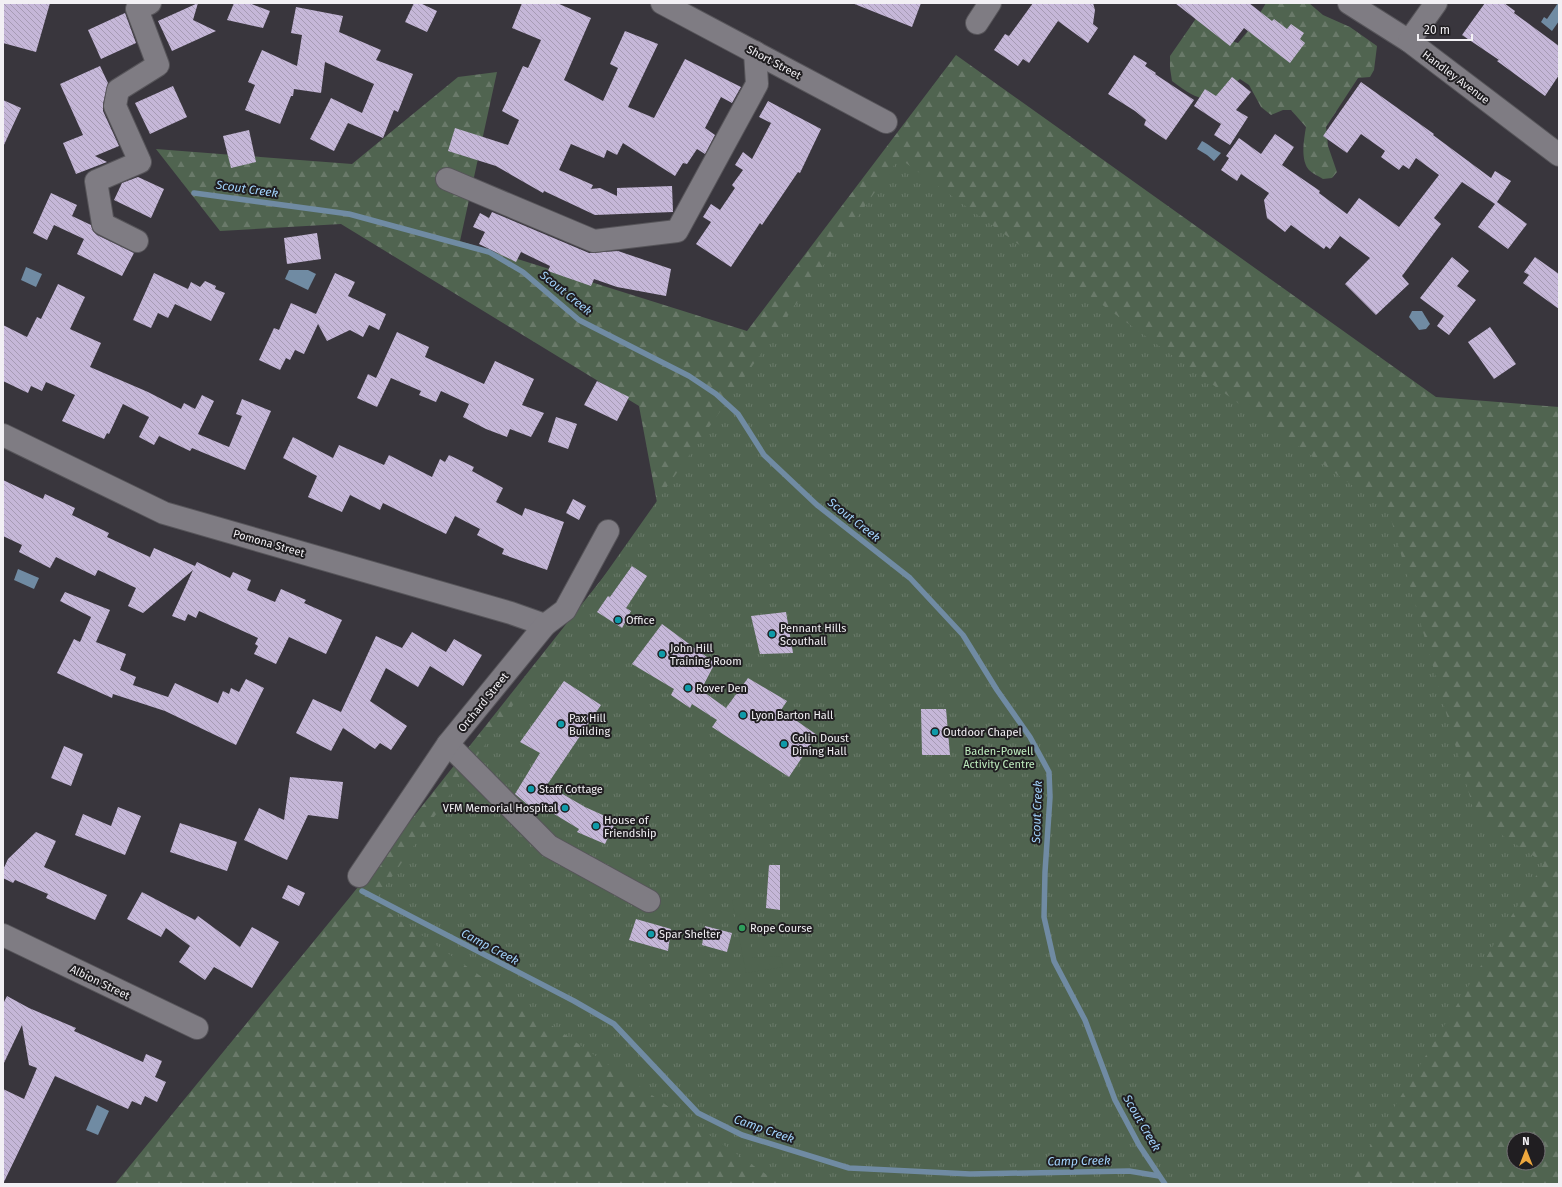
<svg xmlns="http://www.w3.org/2000/svg" width="1562" height="1187" viewBox="0 0 1562 1187" font-family="'Fira Sans',sans-serif">
  <defs>
    <pattern id="forest-firs" width="22" height="20" patternUnits="userSpaceOnUse"><rect width="22" height="20" fill="#506450"/><path d="M5 1l3.5 6h-7zM16 11l3.5 6h-7z" fill="#6a7a6a"/></pattern>
    <pattern id="park-tufts" width="24" height="20" patternUnits="userSpaceOnUse"><rect width="24" height="20" fill="#506450"/><path d="M3 7l-1-3M5 7V3M7 7l1-3M15 17l-1-3M17 17v-4M19 17l1-3" fill="none" stroke="#6a7a6a"/></pattern>
    <pattern id="building-back-hatch" width="6" height="6" patternUnits="userSpaceOnUse"><rect width="6" height="6" fill="#c5b7d8"/><path d="M-1 5l2 2M0 0l6 6M5-1l2 2" fill="none" stroke="#a69bb4"/></pattern>
  </defs>
  <rect width="100%" height="100%" fill="#39363d"/>
  <!-- forest -->
  <g fill="url(#forest-firs)" fill-rule="evenodd">
    <path d="M1266,3H1309L1323,15L1350,27L1377,46L1374,70L1370,77L1358,78L1326,127L1328,146L1337,172L1332,178L1323,179C1319,176 1313,174 1309,170C1300,160 1304,139 1306,127L1291,110H1283L1271,115L1261,107L1249,85L1240,79C1211,104 1203,105 1172,81L1170,68V56L1197,17L1228,40L1238,43L1252,26Z"/>
    <path d="M956,55L1436,397L1559,407V1184H115L350,897L658,508L639,406L341,224L220,231L156,149L352,164L458,77L497,72L460,241L747,331ZM1514,1139H1538V1163H1514Z"/>
  </g>
  <!-- park -->
  <path fill="url(#park-tufts)" d="M899,158L1389,512L1476,818L1544,863L1347,1184H780L374,902Z"/>
  <!-- pitch -->
  <path fill="#506450" d="M741,898L753,958L780,956L783,967L746,973L732,900Z"/>
  <!-- water -->
  <g fill="#708ba3">
    <path d="M1558,3L1559,21L1552,31L1541,22L1544,17L1547,19Z"/>
    <path d="M1202,141C1210,145 1213,149 1221,153L1214,161L1207,155L1197,149Z"/>
    <path d="M26,267L42,274L36,287L21,280Z"/>
    <path d="M289,270H308L316,274L308,290L285,279Z"/>
    <path d="M1412,311H1422L1430,324L1426,329L1419,330L1409,317Z"/>
    <path d="M18,569L39,578L34,589L14,580Z"/>
    <path d="M97,1105L109,1111L98,1135L86,1130Z"/>
  </g>
  <g fill="none" stroke-linecap="round" stroke-linejoin="round">
    <!-- stream -->
    <g stroke="#708ba3" stroke-width="5.5">
      <path d="M194,193L349,214L489,252L523,272L579,320L689,376L716,394L738,414L764,455L817,505L910,578L963,635L997,690L1030,737L1049,772L1050,797L1045,872L1044,917L1054,961L1085,1020L1115,1100L1139,1145L1165,1184"/>
      <path d="M362,891L574,1001L614,1024L698,1113L742,1135L849,1168L970,1174L1129,1171L1159,1176"/>
    </g>
  </g>
  <!-- building -->
  <g fill="url(#building-back-hatch)">
    <path d="M3,3H50L36,52L3,43Z"/>
    <path d="M198,3L193,20L216,31L172,51L158,21Z"/>
    <path d="M234,3H249L270,11L263,28L227,20Z"/>
    <path d="M414,3H420L437,11L427,32L405,22Z"/>
    <path d="M522,3H557L591,18L564,80L603,101L618,68L610,64L625,31L658,44L628,107L654,118L685,59L741,87L732,103L721,97L705,128L715,135L705,154L697,149L687,164L683,163L675,176L623,143L617,155L607,150L604,158L571,144L559,170L593,185L591,189L600,188L617,196V188L672,186L673,212L595,215L544,191L543,193L496,166L448,151L455,128L508,145L519,120L502,111L523,66L528,68L541,40L512,28Z"/>
    <path d="M852,3H921L912,27Z"/>
    <path d="M1033,3H1093L1095,10L1093,24L1098,28L1088,43L1058,21L1029,63L1023,59L1018,66L994,50L1005,34L1009,36Z"/>
    <path d="M1175,3H1249L1272,21L1274,19L1287,29L1291,24L1304,33L1300,39L1305,43L1290,63L1244,28L1230,46Z"/>
    <path d="M1485,3H1504L1515,11L1514,13L1559,46V75L1545,96L1497,61L1499,60L1462,35Z"/>
    <path d="M296,7L343,16L339,32L381,50L376,60L413,74L398,112L394,110L383,138L348,123L334,151L310,139L331,98L362,113L374,84L325,62L321,93L294,89L293,96H291L280,124L245,110L255,85L248,82L262,50L297,66L302,35L291,33Z"/>
    <path d="M125,13L136,43L101,59L88,30Z"/>
    <path d="M1134,55L1147,63L1145,66L1156,73L1155,74L1194,100L1166,140L1144,125L1146,120L1135,111L1108,94Z"/>
    <path d="M100,66L108,83L103,104V111L119,146L95,156L107,162L76,174L63,143L83,135L60,84Z"/>
    <path d="M1232,77L1251,92L1236,110L1248,117L1230,145L1214,135L1221,124L1194,106L1205,89L1216,96Z"/>
    <path d="M1361,82L1434,134L1433,135L1491,178L1495,171L1511,181L1497,202L1527,224L1508,249L1478,227L1495,204L1462,182L1434,218L1441,224L1402,276L1409,284L1376,315L1345,284L1370,258L1340,236L1330,249L1326,246L1324,249L1291,225L1285,232L1267,218L1264,200L1269,193L1241,174L1237,181L1221,170L1229,158L1226,156L1239,138L1261,154L1275,134L1294,147L1282,165L1320,191L1319,193L1347,214L1359,198L1399,227L1439,175L1416,158L1409,169L1403,165L1399,170L1381,157L1385,151L1361,134L1347,153L1323,136Z"/>
    <path d="M173,86L187,117L150,134L135,103Z"/>
    <path d="M3,100L21,108L3,147Z"/>
    <path d="M768,101L821,129L800,173L798,172L762,225L760,223L731,267L696,244L711,222L703,217L711,204L720,210L735,188L732,185L743,170L735,165L743,152L752,159L771,123L759,117Z"/>
    <path d="M249,130L256,162L231,168L223,136Z"/>
    <path d="M138,177L164,189L151,218L114,200L122,183Z"/>
    <path d="M51,193L77,205L72,216L91,225L93,231L97,235L134,253L122,276L77,254L84,239L54,225L47,240L33,233Z"/>
    <path d="M492,212L589,253L618,251L671,269L666,296L617,287L594,279L591,286L548,271L550,266L521,252L516,262L479,244L485,232L473,227L480,213L489,218Z"/>
    <path d="M317,233L321,259L287,264L284,238Z"/>
    <path d="M1452,257L1469,271L1457,286L1476,300L1449,335L1437,326L1444,316L1420,298Z"/>
    <path d="M1535,257L1559,274V309L1523,283L1529,275L1524,272Z"/>
    <path d="M154,273L188,289L191,282L200,287L205,281L216,286L215,289L225,293L211,321L175,304L168,318L158,313L151,328L133,320Z"/>
    <path d="M335,273L355,282L348,296L386,314L379,330L369,325L363,337L350,330L327,341L318,324L304,354L295,350L290,360L286,358L280,370L259,360L274,328L279,330L291,303L316,314Z"/>
    <path d="M58,284L85,297L70,329L101,343L90,367L148,392L181,409L184,403L195,409L202,395L214,401L198,434L229,447L242,416L236,414L242,399L271,411L245,470L192,448L190,451L159,436L154,445L139,437L149,417L123,404L109,434L107,433L104,439L62,421L75,395L46,382L42,391L31,386L28,393L3,381V325L27,337L37,317L41,319Z"/>
    <path d="M1490,327L1516,364L1494,379L1468,342Z"/>
    <path d="M397,332L429,347L425,357L484,384L495,361L534,379L522,405L544,413L531,437L510,429L507,437L486,429L463,417L469,404L441,391L436,402L419,395L421,391L391,378L377,407L357,398L368,374L376,378Z"/>
    <path d="M597,381L629,397L617,421L584,405Z"/>
    <path d="M556,417L577,424L568,449L548,442Z"/>
    <path d="M293,437L333,458L339,445L384,465L389,455L432,477L440,459L445,462L449,455L474,467L472,471L503,488L496,502L522,516L525,508L564,522L547,570L502,554L504,549L477,535L480,529L455,516L446,534L383,503L380,510L350,495L342,512L308,497L317,476L283,458Z"/>
    <path d="M3,480L43,499L45,494L75,508L72,515L109,533L107,537L150,557L154,548L195,566L197,562L230,578L233,572L251,580L247,590L275,602L281,589L306,600L304,603L342,620L326,654L289,637L276,664L254,654L258,646L255,644L258,638L199,611L196,618L188,614L185,621L172,616L193,570L143,613L128,606L136,588L98,570L95,576L56,557L50,568L19,552L22,545L3,536Z"/>
    <path d="M573,499L586,506L579,520L566,513Z"/>
    <path d="M632,566L647,576L626,608L631,611L622,628L597,612L608,596L610,597Z"/>
    <path d="M65,592L110,610L96,642L126,654L120,670L136,677L133,685L168,697L175,683L218,703L223,691L229,694L231,688L239,692L246,679L264,688L236,745L165,711L113,694L112,698L57,673L74,639L80,642L91,617L60,601Z"/>
    <path d="M786,612L793,653L760,654L751,616Z"/>
    <path d="M662,624L715,663L701,690L726,708L748,678L787,701L781,710L817,735L789,777L712,727L717,720L692,704L690,708L671,695L674,689L632,664Z"/>
    <path d="M412,632L446,652L454,639L482,655L463,686L430,666L418,687L386,668L370,701L407,726L391,750L380,743L375,749L343,728L331,751L296,733L313,699L341,712L376,636L402,648Z"/>
    <path d="M564,681L601,705L547,785L585,807L616,821L605,844L577,832L579,829L536,803L533,809L515,794L540,753L520,742Z"/>
    <path d="M921,709H946L950,755H922Z"/>
    <path d="M64,746L83,754L71,786L51,778Z"/>
    <path d="M290,777L343,782L338,819L308,815L287,860L244,840L259,808L284,820Z"/>
    <path d="M118,807L141,816L125,855L75,835L83,814L111,826Z"/>
    <path d="M180,823L237,842L227,871L170,852Z"/>
    <path d="M36,832L56,841L44,867L107,895L95,920L46,898L48,894L15,880L13,883L3,878V870L8,859Z"/>
    <path d="M769,865H780V910L766,908Z"/>
    <path d="M288,885L305,893L299,906L282,898Z"/>
    <path d="M142,892L195,920L198,916L240,947L252,927L279,942L252,988L214,967L205,980L179,962L190,946L166,928L161,937L127,919Z"/>
    <path d="M636,919L671,929L668,951L629,940Z"/>
    <path d="M705,926L732,933L727,952L702,945Z"/>
    <path d="M7,996L29,1008L76,1028L74,1031L143,1062L146,1054L162,1061L155,1077L166,1082L157,1102L145,1096L141,1105L132,1101L128,1109L55,1076L3,1184V1089L24,1099L37,1068L29,1065L22,1025L3,1065V1004Z"/>
  </g>
  <g fill="none" stroke-linecap="round" stroke-linejoin="round">
    <defs>
      <g id="minor">
        <path d="M662,3L886,122"/>
        <path d="M1349,3L1409,41L1559,155"/>
        <path d="M977,23L990,3"/>
        <path d="M1409,41L1436,3"/>
        <path d="M447,179L594,241L677,231L757,84L755,52"/>
        <path d="M137,241L103,224L96,181L140,162L115,106L118,90L158,65L137,9L150,3"/>
        <path d="M3,435L164,513L511,613L545,625"/>
        <path d="M448,744L549,846L649,901"/>
        <path d="M359,876L448,744L545,625L565,610L608,531"/>
        <path d="M3,935L197,1028"/>
      </g>
    </defs>
    <!-- minor casing -->
    <use href="#minor" stroke="#57555a" stroke-width="24"/>
    <!-- minor -->
    <use href="#minor" stroke="#7f7c83" stroke-width="22"/>
  </g>
  <!-- markers -->
  <g fill="#0f9aa8" stroke="#201e21" stroke-width="1.5">
    <circle cx="618" cy="620" r="4"/>
    <circle cx="772" cy="634" r="4"/>
    <circle cx="662" cy="654" r="4"/>
    <circle cx="688" cy="688" r="4"/>
    <circle cx="743" cy="715" r="4"/>
    <circle cx="561" cy="724" r="4"/>
    <circle cx="935" cy="732" r="4"/>
    <circle cx="784" cy="744" r="4"/>
    <circle cx="531" cy="789" r="4"/>
    <circle cx="565" cy="808" r="4"/>
    <circle cx="596" cy="826" r="4"/>
    <circle cx="651" cy="934" r="4"/>
  </g>
  <circle fill="#2e9e5b" stroke="#201e21" stroke-width="1.5" cx="742" cy="928" r="4"/>
  <g text-anchor="middle" stroke-width="4" stroke-linejoin="round" paint-order="stroke">
    <!-- street labels -->
    <g font-size="11" fill="#f2f0f4" stroke="#201e21">
      <text transform="translate(774 62) rotate(28)" y="4">Short Street</text>
      <text transform="translate(1456 77) rotate(37)" y="4">Handley Avenue</text>
      <text transform="translate(269 543) rotate(16)" y="4">Pomona Street</text>
      <text transform="translate(483 702) rotate(-51)" y="4">Orchard Street</text>
      <text transform="translate(100 982) rotate(26)" y="4">Albion Street</text>
    </g>
    <!-- poi labels -->
    <g font-size="11" fill="#f2f0f4" stroke="#201e21" text-anchor="start">
      <text x="626" y="624">Office</text>
      <text x="780" y="632">Pennant Hills<tspan x="780" dy="13">Scouthall</tspan></text>
      <text x="670" y="652">John Hill<tspan x="670" dy="13">Training Room</tspan></text>
      <text x="696" y="692">Rover Den</text>
      <text x="751" y="719">Lyon Barton Hall</text>
      <text x="569" y="722">Pax Hill<tspan x="569" dy="13">Building</tspan></text>
      <text x="943" y="736">Outdoor Chapel</text>
      <text x="792" y="742">Colin Doust<tspan x="792" dy="13">Dining Hall</tspan></text>
      <text x="539" y="793">Staff Cottage</text>
      <text x="557" y="812" text-anchor="end">VFM Memorial Hospital</text>
      <text x="604" y="824">House of<tspan x="604" dy="13">Friendship</tspan></text>
      <text x="750" y="932">Rope Course</text>
      <text x="659" y="938">Spar Shelter</text>
    </g>
    <!-- park labels -->
    <g font-size="11" fill="#beecbe" stroke="#201e21">
      <text x="999" y="755">Baden-Powell<tspan x="999" dy="13">Activity Centre</tspan></text>
    </g>
    <!-- water labels -->
    <g font-size="12" font-style="italic" fill="#a2d3fd" stroke="#201e21">
      <text transform="translate(247 189) rotate(8)" y="4">Scout Creek</text>
      <text transform="translate(566 293) rotate(39)" y="4">Scout Creek</text>
      <text transform="translate(854 520) rotate(38)" y="4">Scout Creek</text>
      <text transform="translate(1037 812) rotate(-88)" y="4">Scout Creek</text>
      <text transform="translate(490 947) rotate(28)" y="4">Camp Creek</text>
      <text transform="translate(1142 1123) rotate(60)" y="4">Scout Creek</text>
      <text transform="translate(764 1129) rotate(19)" y="4">Camp Creek</text>
      <text transform="translate(1079 1161) rotate(-1)" y="4">Camp Creek</text>
    </g>
  </g>
  <!-- border -->
  <rect width="1562" height="1187" fill="none" stroke="#f2f0f4" stroke-width="8"/>
  <!-- north arrow -->
  <g transform="translate(1526 1151)"><circle r="19" fill="#201e21" stroke="#747275"/>
  <path d="M0-3L7 15L0 10L-7 15Z" fill="#eea73d"/>
  <text y="-6" font-size="11" font-weight="bold" text-anchor="middle" fill="#f2f0f4">N</text>
  </g>
  <!-- scale -->
  <path d="M1418 34v6h54v-6" fill="none" stroke="#f2f0f4" stroke-width="2"/>
  <text x="1424" y="34" font-size="12" fill="#f2f0f4" stroke="#201e21" stroke-width="3" paint-order="stroke">20 m</text>
</svg>
